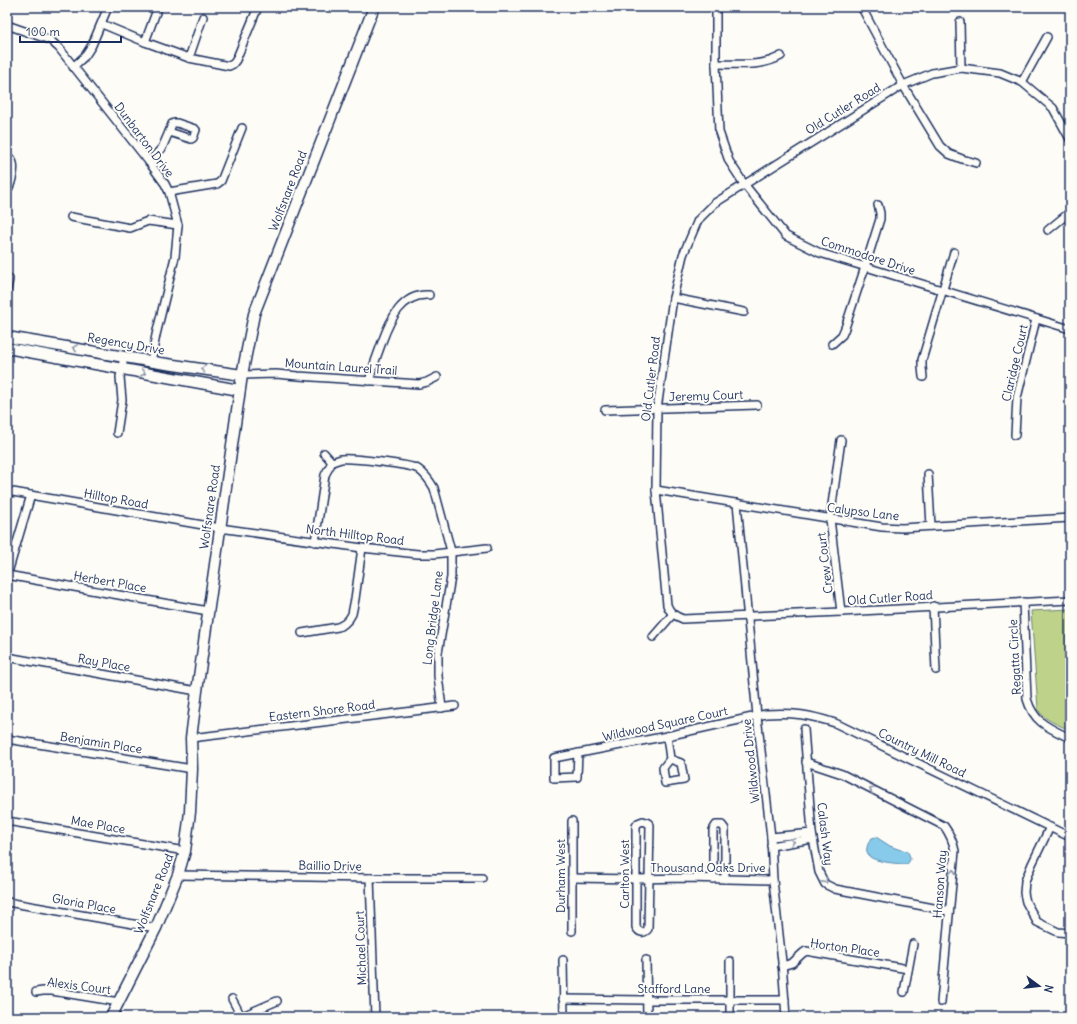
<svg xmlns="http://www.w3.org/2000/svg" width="1077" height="1024" viewBox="0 0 1077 1024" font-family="Delius,sans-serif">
  <rect width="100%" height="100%" fill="#fdfcf7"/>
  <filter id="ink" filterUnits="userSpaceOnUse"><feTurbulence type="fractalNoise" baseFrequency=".025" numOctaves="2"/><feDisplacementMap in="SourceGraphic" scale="8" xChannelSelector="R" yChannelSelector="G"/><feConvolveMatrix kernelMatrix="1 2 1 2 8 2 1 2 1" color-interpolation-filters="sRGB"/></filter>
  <g filter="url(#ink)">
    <!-- green -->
    <path fill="#bed389" stroke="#6c8174" d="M1070,609V730C1059,725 1043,720 1038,709L1031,611Z"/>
    <!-- water -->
    <path fill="#88cae9" stroke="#5c8cb1" d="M876,837L890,846L898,849L907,851C910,855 912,860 907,864C899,864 874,862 869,856C864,851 868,842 872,838Z"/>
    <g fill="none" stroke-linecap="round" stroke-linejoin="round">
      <defs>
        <g id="street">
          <path d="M716,7V64L719,132L729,161L744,184L786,236L820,253L1070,329"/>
          <path d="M861,7L863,10L903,85L940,146L949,154L962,159L976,163"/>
          <path d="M960,22L961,68"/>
          <path d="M102,24L145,42L189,58L229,66L233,64L236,60L258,7"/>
          <path d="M7,25L50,40L59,48L149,162L165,184L169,192L178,225L175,257L156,335L151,362"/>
          <path d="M145,42L158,7"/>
          <path d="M189,58L203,17"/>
          <path d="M716,64C738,64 762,67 781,56"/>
          <path d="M73,67L85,56L92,45L108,7"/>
          <path d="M1022,82L1047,37"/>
          <path d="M174,123H177L195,129L196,130L193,138L191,139L169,132L172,124Z"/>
          <path d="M1070,139L1053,108L1022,82L1000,73L961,68L932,73L903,85L715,203L698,220L683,255L673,298L657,409L656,490L667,605C670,613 675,616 683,619L841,612L1070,600"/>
          <path d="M7,156C10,158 12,160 13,163C15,170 11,186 7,191"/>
          <path d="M149,162L162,148L169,132"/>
          <path d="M169,192L217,184L221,181L242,128"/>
          <path d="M71,217L130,228L148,221L178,225"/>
          <path d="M1048,230L1070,212"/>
          <path d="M7,290L9,279"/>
          <path d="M673,298L744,312"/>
          <path d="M832,344L842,335L845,328L865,267L880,219V213L878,205"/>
          <path d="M242,375L276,374L298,376L419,384L427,382L437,377"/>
          <path d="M923,377L922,367V360L954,252"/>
          <path d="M369,381C373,367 377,355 382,342C390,320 402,293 429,295"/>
          <path d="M605,410L757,405"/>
          <path d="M117,433L122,400L120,377L124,357"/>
          <path d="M1015,435L1017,398L1036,319"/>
          <path d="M841,440L830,519L841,612"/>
          <path d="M324,453L332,462"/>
          <path d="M928,474L931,526"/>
          <path d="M656,490L882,527L902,528L1070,518"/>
          <path d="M7,491L220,528L362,548L418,554H434L487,548"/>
          <path d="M737,503L757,716L771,837L773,880L782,962L786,1017"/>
          <path d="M315,542L325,475L332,462C335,461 338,460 341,459C352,458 409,464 418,469C425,474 430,481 434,488L451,551V577L438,653V676L442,708"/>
          <path d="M7,575L208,611"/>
          <path d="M7,576L31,495"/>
          <path d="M1023,602L1027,699C1034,723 1049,728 1070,738"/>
          <path d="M933,606L936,670"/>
          <path d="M302,633L338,627L344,624L349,619L352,614L355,599L362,548"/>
          <path d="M653,637L673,614"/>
          <path d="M7,657L197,691"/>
          <path d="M804,729L812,833L819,872L825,884L835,889L949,911"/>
          <path d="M667,736L670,759L663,768L665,783L684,780L681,763L670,759"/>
          <path d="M191,738L455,706"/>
          <path d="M7,739L192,769"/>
          <path d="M578,753L577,777L554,778V758L667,736L766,714C793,712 810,715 835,723L1070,837"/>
          <path d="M806,762L842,774L944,826C950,834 953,841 955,851L941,1002"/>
          <path d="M7,821L185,851"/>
          <path d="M643,821L648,823L650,825L648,929C644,934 639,933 636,927V826L638,823Z"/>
          <path d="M1050,827L1032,864L1025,881L1024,893L1026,902L1037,922L1058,932L1070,933"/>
          <path d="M771,837L812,833"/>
          <path d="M771,846L813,839"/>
          <path d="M178,875L370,878H482"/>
          <path d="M370,878L375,1017"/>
          <path d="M572,878L636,879L685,878L773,880"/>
          <path d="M713,879V830L716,825H722L725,829V879"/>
          <path d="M7,902L156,928"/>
          <path d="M572,931V821"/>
          <path d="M563,960L564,1017"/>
          <path d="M646,960L647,1017"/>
          <path d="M730,961V1017"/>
          <path d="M782,966L792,963L803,953L806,951L908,969"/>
          <path d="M36,992L43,991H52L119,1002"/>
          <path d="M904,992L913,944"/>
          <path d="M232,999L241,1016"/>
          <path d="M563,999L646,1000H785"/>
          <path d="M240,1017L277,1001"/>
        </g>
        <g id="secondary">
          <path d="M7,337L160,363L242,375"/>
          <path d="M7,348L239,390"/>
          <path d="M111,1017L156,928L178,875L185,851L190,812L192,769L191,738L197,691L242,375L254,314L374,7"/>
        </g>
      </defs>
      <!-- street casing -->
      <use href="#street" stroke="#1b2f5e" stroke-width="10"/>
      <!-- secondary casing -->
      <use href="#secondary" stroke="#1b2f5e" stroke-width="13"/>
      <!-- street -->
      <use href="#street" stroke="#fdfcf7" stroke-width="7"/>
      <!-- secondary -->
      <use href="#secondary" stroke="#fdfcf7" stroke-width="10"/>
    </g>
    <!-- one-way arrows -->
    <defs><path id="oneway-chevron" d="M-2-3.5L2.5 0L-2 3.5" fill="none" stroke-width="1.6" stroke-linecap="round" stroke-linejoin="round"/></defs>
    <g stroke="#8c96aa">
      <use href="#oneway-chevron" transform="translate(75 348) rotate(-171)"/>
      <use href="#oneway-chevron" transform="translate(203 369) rotate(-172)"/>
      <use href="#oneway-chevron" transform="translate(143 373) rotate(10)"/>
      <use href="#oneway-chevron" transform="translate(872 790) rotate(-153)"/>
      <use href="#oneway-chevron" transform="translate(792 842) rotate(-9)"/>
      <use href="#oneway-chevron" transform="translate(953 872) rotate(-85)"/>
      <use href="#oneway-chevron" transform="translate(825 881) rotate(49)"/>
    </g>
  </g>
  <g text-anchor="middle" stroke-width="4" stroke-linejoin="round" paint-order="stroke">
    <!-- street labels -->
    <g font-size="12" fill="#1b2f5e" stroke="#fdfcf7">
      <text transform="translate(843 109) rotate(-32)" y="4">Old Cutler Road</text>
      <text transform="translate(144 140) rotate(53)" y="4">Dunbarton Drive</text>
      <text transform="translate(288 191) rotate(-69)" y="4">Wolfsnare Road</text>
      <text transform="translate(868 256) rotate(18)" y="4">Commodore Drive</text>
      <text transform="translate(126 344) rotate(10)" y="4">Regency Drive</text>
      <text transform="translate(1015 363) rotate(-77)" y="4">Claridge Court</text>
      <text transform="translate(341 367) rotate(4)" y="4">Mountain Laurel Trail</text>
      <text transform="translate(651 379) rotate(-83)" y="4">Old Cutler Road</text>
      <text transform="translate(706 396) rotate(-2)" y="4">Jeremy Court</text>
      <text transform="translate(116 499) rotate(10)" y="4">Hilltop Road</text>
      <text transform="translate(210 507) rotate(-82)" y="4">Wolfsnare Road</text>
      <text transform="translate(863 512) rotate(7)" y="4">Calypso Lane</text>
      <text transform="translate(355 535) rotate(7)" y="4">North Hilltop Road</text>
      <text transform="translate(825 563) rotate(-97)" y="4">Crew Court</text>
      <text transform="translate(110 582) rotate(10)" y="4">Herbert Place</text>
      <text transform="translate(890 598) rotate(-4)" y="4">Old Cutler Road</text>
      <text transform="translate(433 618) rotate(-83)" y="4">Long Bridge Lane</text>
      <text transform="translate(1015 657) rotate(-93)" y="4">Regatta Circle</text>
      <text transform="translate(104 663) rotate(10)" y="4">Ray Place</text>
      <text transform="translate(322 711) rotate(-7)" y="4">Eastern Shore Road</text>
      <text transform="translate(665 724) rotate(-12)" y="4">Wildwood Square Court</text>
      <text transform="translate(101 743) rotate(9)" y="4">Benjamin Place</text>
      <text transform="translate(922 753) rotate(26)" y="4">Country Mill Road</text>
      <text transform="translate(751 761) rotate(-96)" y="4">Wildwood Drive</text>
      <text transform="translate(98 825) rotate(10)" y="4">Mae Place</text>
      <text transform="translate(825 834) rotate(83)" y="4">Calash Way</text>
      <text transform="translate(330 866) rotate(1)" y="4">Baillio Drive</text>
      <text x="708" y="872">Thousand Oaks Drive</text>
      <text transform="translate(625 874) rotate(-90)" y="4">Carlton West</text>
      <text transform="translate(561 876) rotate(-90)" y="4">Durham West</text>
      <text transform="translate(940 884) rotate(-86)" y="4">Hanson Way</text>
      <text transform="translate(154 894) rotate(-68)" y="4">Wolfsnare Road</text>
      <text transform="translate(84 904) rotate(10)" y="4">Gloria Place</text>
      <text transform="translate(361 948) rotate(-92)" y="4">Michael Court</text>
      <text transform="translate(845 948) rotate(8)" y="4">Horton Place</text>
      <text transform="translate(79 986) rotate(7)" y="4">Alexis Court</text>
      <text x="674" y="993">Stafford Lane</text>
    </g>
  </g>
  <!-- margin -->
  <rect width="1077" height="1024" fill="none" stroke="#fdfcf7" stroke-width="24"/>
  <rect x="12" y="12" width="1053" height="1000" fill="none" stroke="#1b2f5e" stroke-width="1.5" filter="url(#ink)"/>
  <!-- north arrow -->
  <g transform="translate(1039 986) rotate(105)" stroke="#fdfcf7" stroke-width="3" paint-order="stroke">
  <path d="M0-3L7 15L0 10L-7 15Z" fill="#1b2f5e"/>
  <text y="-6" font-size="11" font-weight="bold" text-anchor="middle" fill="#1b2f5e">N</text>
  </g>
  <!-- scale -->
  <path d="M20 36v6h101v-6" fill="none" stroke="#1b2f5e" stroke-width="2"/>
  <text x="26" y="36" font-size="12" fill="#1b2f5e" stroke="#fdfcf7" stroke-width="3" paint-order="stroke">100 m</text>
</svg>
